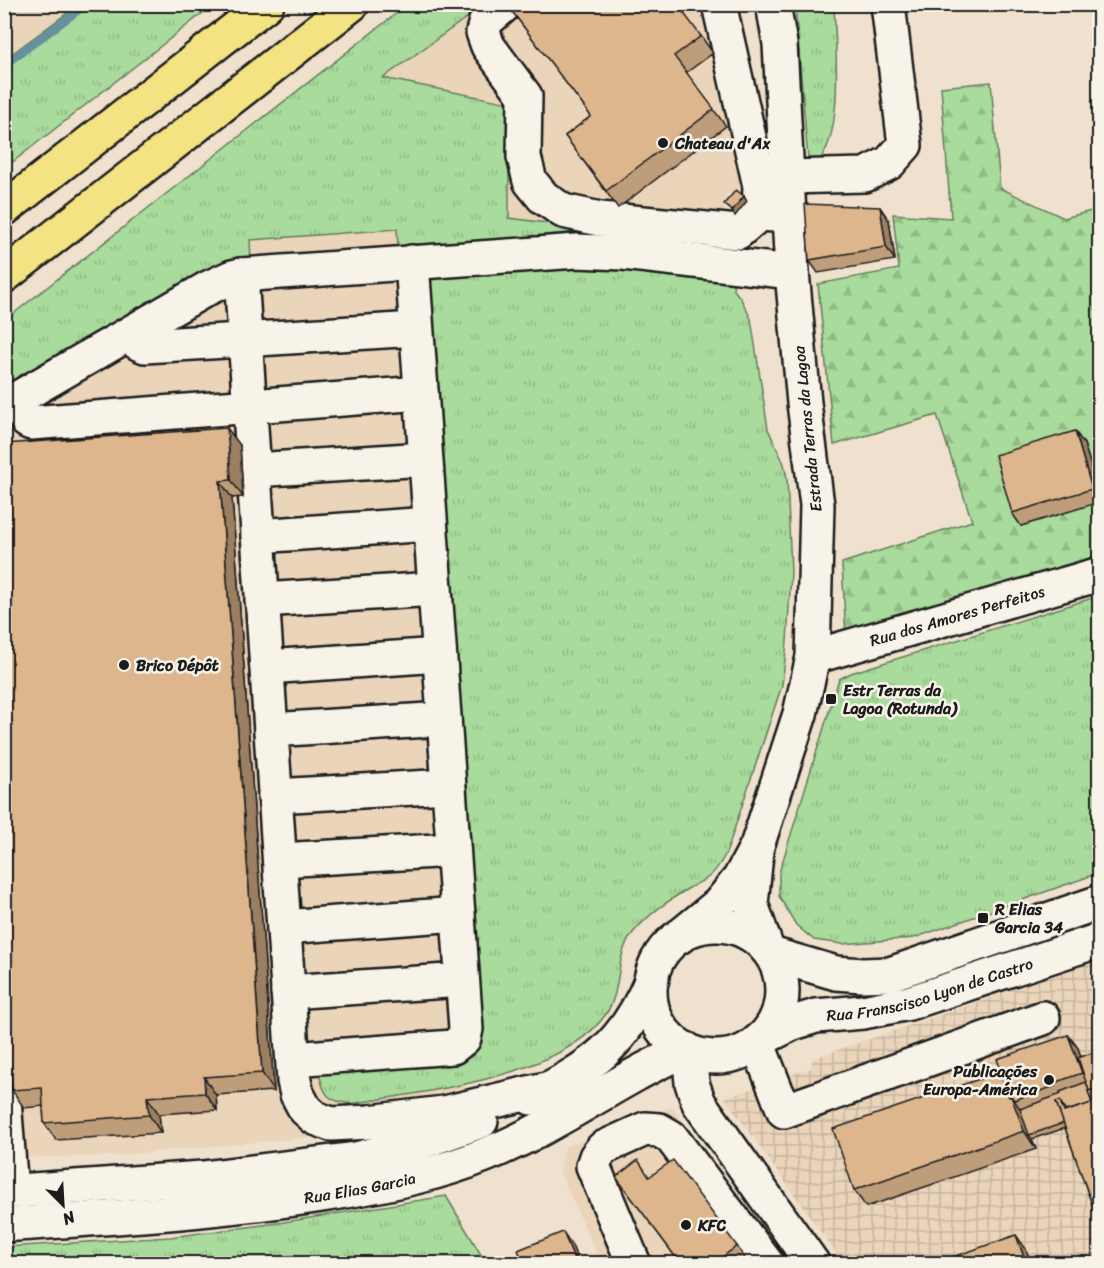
<svg xmlns="http://www.w3.org/2000/svg" width="1104" height="1268" viewBox="0 0 1104 1268" font-family="Sriracha,sans-serif">
  <defs>
    <pattern id="industrial-grid" width="8" height="8" patternUnits="userSpaceOnUse" patternTransform="scale(1.5)"><rect width="8" height="8" fill="#ead4ba"/><path d="M0 4h8M4 0v8" fill="none" stroke="#c8b59f"/></pattern>
    <pattern id="grass-tufts" width="24" height="20" patternUnits="userSpaceOnUse" patternTransform="scale(1.5)"><rect width="24" height="20" fill="#a9db9c"/><path d="M3 7l-1-3M5 7V3M7 7l1-3M15 17l-1-3M17 17v-4M19 17l1-3" fill="none" stroke="#91bb86"/></pattern>
    <pattern id="forest-firs" width="22" height="20" patternUnits="userSpaceOnUse" patternTransform="scale(1.5)"><rect width="22" height="20" fill="#a9db9c"/><path d="M5 1l3.5 6h-7zM16 11l3.5 6h-7z" fill="#91bb86"/></pattern>
  </defs>
  <rect width="100%" height="100%" fill="#efe1cd"/>
  <filter id="ink" filterUnits="userSpaceOnUse"><feTurbulence type="fractalNoise" baseFrequency=".0167" numOctaves="2"/><feDisplacementMap in="SourceGraphic" scale="12" xChannelSelector="R" yChannelSelector="G"/><feConvolveMatrix kernelMatrix="1 2 1 2 8 2 1 2 1" color-interpolation-filters="sRGB"/></filter>
  <g filter="url(#ink)">
    <!-- built -->
    <g fill="#ead4ba">
      <path d="M5,5H153L5,118Z"/>
      <path d="M484,5H737L772,183L726,195L722,243L508,219L509,104L382,78Z"/>
      <path d="M416,216L489,1073L384,1130L110,1156L5,1158V353L156,233Z"/>
      <path d="M672,1107L791,1263H601L560,1172L565,1147Z"/>
    </g>
    <!-- industrial -->
    <path fill="url(#industrial-grid)" d="M1099,960V1263H843L725,1098L811,1068L812,1059Z"/>
    <!-- grass -->
    <g fill="url(#grass-tufts)" stroke="#627c5c" stroke-width="1.5">
      <path d="M78,5H213L5,168V59Z"/>
      <path d="M407,5H484L383,78L509,103V218L602,230L398,249L397,229L250,240L251,261L5,391L4,321Z"/>
      <path d="M795,5H834C835,41 845,138 817,162L808,159Z"/>
      <path d="M558,265L732,277L734,290L741,299L751,319L768,429L784,464L787,478L791,572L787,642L782,685L727,851C723,859 719,867 712,874C706,880 696,884 689,888C668,901 648,914 632,934C615,956 622,987 608,1011C566,1078 423,1091 352,1104C328,1101 324,1096 319,1073L465,1058L472,1056L480,1047L461,811L426,273Z"/>
      <path d="M1099,596V873L914,938L843,944L814,940L796,925L779,896V873L839,679L851,673Z"/>
      <path d="M446,1196L486,1263H5V1247L170,1237L278,1223Z"/>
    </g>
    <!-- forest -->
    <path fill="url(#forest-firs)" stroke="#627c5c" stroke-width="1.5" d="M991,82L1000,188L1064,218L1099,209V555L846,638L842,563L972,521L937,415L834,445L818,284L899,269L893,214L951,218L941,87Z"/>
    <g fill="none" stroke-linecap="round" stroke-linejoin="round">
      <!-- stream -->
      <path stroke="#65909f" stroke-width="8" d="M4,65L87,4"/>
      <defs>
        <g id="minor">
          <path d="M506,4L486,21L483,32L488,46L525,96L524,157L530,181L543,197L563,211L600,219L738,232L759,214L790,216"/>
          <path d="M719,4L760,186L759,214"/>
          <path d="M787,177L865,175L889,163L905,145L888,4"/>
          <path d="M241,275L294,1081L297,1094L305,1109L315,1118L331,1124L369,1122L444,1113L550,1088"/>
          <path d="M132,332L138,343L145,346L416,329"/>
          <path d="M15,400L27,421L31,423L421,393"/>
          <path d="M4,406L208,288L232,277L241,275L577,251L623,253L792,272"/>
          <path d="M254,470L425,459"/>
          <path d="M258,536L430,524"/>
          <path d="M262,600L435,589"/>
          <path id="s1" d="M813,657L1100,574"/>
          <path d="M267,667L439,655"/>
          <path d="M271,730L444,719"/>
          <path d="M275,796L448,786"/>
          <path d="M756,854L751,904L767,949"/>
          <path d="M280,860L453,850"/>
          <circle cx="716" cy="991" r="66"/>
          <path d="M284,927L458,914"/>
          <path d="M679,937L719,904L740,878L757,846L800,714L813,657L817,505L804,403L792,272L780,44L773,4"/>
          <path d="M771,954L836,973L862,975L890,974L1100,902"/>
          <path d="M288,992L462,980"/>
          <path id="s2" d="M761,1039L793,1023L816,1016L863,1012L909,1003L1100,940"/>
          <path d="M757,1042L784,1111L1043,1018"/>
          <path d="M689,1051L692,1083L699,1103L813,1264"/>
          <path d="M293,1059L453,1047L464,1038L466,1029L412,262"/>
          <path d="M531,1098C593,1066 624,1046 652,979"/>
          <path d="M4,1100L11,1191"/>
          <path d="M4,1192L203,1178L356,1159L416,1144L481,1121"/>
          <path id="s3" d="M4,1225C116,1217 229,1211 340,1192C388,1184 439,1174 485,1155C538,1134 583,1104 633,1076C650,1066 668,1058 686,1049"/>
          <path d="M634,1264L593,1166L596,1157L603,1148L645,1129L659,1130L671,1137L767,1264"/>
        </g>
        <g id="highway">
          <path d="M4,209L267,4"/>
          <path d="M4,276L352,4"/>
        </g>
      </defs>
      <!-- minor casing -->
      <use href="#minor" stroke="#1c1c1c" stroke-width="38"/>
      <!-- highway casing -->
      <use href="#highway" stroke="#1c1c1c" stroke-width="38"/>
      <!-- minor -->
      <use href="#minor" stroke="#f7f3e8" stroke-width="33"/>
      <!-- highway -->
      <use href="#highway" stroke="#f4e382" stroke-width="33"/>
    </g>
    <!-- wall -->
    <g fill="#be9d7a" stroke="#1c1c1c" stroke-width="1.5">
      <path d="M511,10L701,36L713,53L686,73L726,126L618,208L565,136L591,116Z"/>
      <path d="M889,220L895,260L818,273L809,260Z"/>
      <path d="M4,444L240,445L243,497L232,498L274,1091L216,1095L217,1110L159,1114L161,1133L56,1140L44,1123L43,1106L24,1108L12,1090Z"/>
      <path d="M1084,444L1100,495V502L1021,526L1012,513Z"/>
      <path d="M1068,1035L1078,1048L1081,1057L1100,1050V1227L1065,1128L1032,1139L1036,1149L866,1207L854,1190L1003,1076Z"/>
      <path d="M616,1177H649L737,1246L746,1260L741,1263H680Z"/>
    </g>
    <!-- shaded-wall -->
    <g fill="#9b7f63" stroke="#1c1c1c" stroke-width="1.5">
      <path d="M744,196L747,201L735,216L732,211Z"/>
      <path d="M880,207L889,220L895,260L886,247Z"/>
      <path d="M227,428L240,445L243,497L231,480Z"/>
      <path d="M1075,431L1084,444L1100,495V499L1092,489Z"/>
      <path d="M220,481L232,498L274,1091L262,1073Z"/>
      <path d="M1068,1035L1078,1048L1091,1086L1082,1073Z"/>
      <path d="M1000,1072L1012,1089L1014,1100L1023,1113L1029,1135L1032,1139L1036,1149L1024,1131L1009,1097Z"/>
      <path d="M204,1077L216,1095L217,1110L205,1093Z"/>
      <path d="M147,1097L159,1114L161,1133L149,1115Z"/>
      <path d="M563,1232L572,1245L579,1263H576Z"/>
      <path d="M1016,1235L1026,1249L1031,1263H1026Z"/>
    </g>
    <!-- building -->
    <g fill="#ddb68e" stroke="#1c1c1c" stroke-width="1.5">
      <path d="M519,4H677L701,36L674,56L714,109L606,191L565,136L591,116L511,10Z"/>
      <path d="M736,190L744,196L732,211L724,204Z"/>
      <path d="M805,204L880,207L886,247L809,260Z"/>
      <path d="M227,428L231,480L220,481L262,1073L204,1077L205,1093L147,1097L149,1115L44,1123L42,1088L12,1090L4,987V444Z"/>
      <path d="M1075,431L1092,489L1012,513L995,455Z"/>
      <path d="M1068,1035L1082,1073L1054,1083L1055,1086L1014,1100L1011,1096L1010,1097L997,1059Z"/>
      <path d="M1100,1050V1088L1089,1091L1078,1058Z"/>
      <path d="M1000,1072L1009,1097L1011,1096L1024,1131L854,1190L833,1129Z"/>
      <path d="M1086,1082L1089,1091H1088L1092,1103L1066,1111L1060,1101L1056,1102L1064,1123L1029,1135L1020,1109L1061,1094L1060,1092Z"/>
      <path d="M1100,1088V1227L1056,1102L1060,1101L1064,1112L1092,1103L1088,1091Z"/>
      <path d="M638,1160L649,1177L673,1160L737,1246L714,1263H680L616,1177Z"/>
      <path d="M563,1232L576,1263H518L523,1262L518,1250Z"/>
      <path d="M1016,1235L1026,1263H936Z"/>
    </g>
  </g>
  <!-- markers -->
  <g fill="#1c1c1c" stroke="#f7f3e8" stroke-width="2">
    <circle cx="663" cy="143" r="6"/>
    <circle cx="124" cy="665" r="6"/>
    <rect x="825" y="693" width="12" height="12" rx="3"/>
    <rect x="977" y="912" width="12" height="12" rx="3"/>
    <circle cx="1049" cy="1080" r="6"/>
    <circle cx="686" cy="1225" r="6"/>
  </g>
  <g text-anchor="middle" stroke-width="5" stroke-linejoin="round" paint-order="stroke">
    <!-- poi labels -->
    <g font-size="16" font-weight="bold" fill="#1c1c1c" stroke="#f7f3e8" text-anchor="start">
      <text x="675" y="149">Chateau d'Ax</text>
      <text x="136" y="671">Brico Dépôt</text>
      <text x="843" y="696">Estr Terras da<tspan x="843" dy="18">Lagoa (Rotunda)</tspan></text>
      <text x="995" y="915">R Elias<tspan x="995" dy="18">Garcia 34</tspan></text>
      <text x="1037" y="1077" text-anchor="end">Publicações<tspan x="1037" dy="18">Europa-América</tspan></text>
      <text x="698" y="1231">KFC</text>
    </g>
    <!-- street labels -->
    <g font-size="16" fill="#1c1c1c" stroke="#f7f3e8">
      <text transform="translate(807 429) rotate(-96)" y="6">Estrada Terras da Lagoa</text>
      <text dy="6" stroke="none"><textPath href="#s1" startOffset="150">Rua dos Amores Perfeitos</textPath></text>
      <text dy="6" stroke="none"><textPath href="#s2" startOffset="177">Rua Franscisco Lyon de Castro</textPath></text>
      <text dy="6" stroke="none"><textPath href="#s3" startOffset="358">Rua Elias Garcia</textPath></text>
    </g>
  </g>
  <!-- margin -->
  <rect width="1104" height="1268" fill="none" stroke="#f7f3e8" stroke-width="24"/>
  <rect x="12" y="12" width="1080" height="1244" fill="none" stroke="#1c1c1c" stroke-width="2" filter="url(#ink)"/>
  <!-- north arrow -->
  <g transform="translate(63 1205) rotate(156)" stroke="#f7f3e8" stroke-width="4.5" paint-order="stroke">
  <path d="M0-4.5L10 22L0 15L-10 22Z" fill="#1c1c1c"/>
  <text y="-9" font-size="16" font-weight="bold" text-anchor="middle" fill="#1c1c1c">N</text>
  </g>
</svg>
